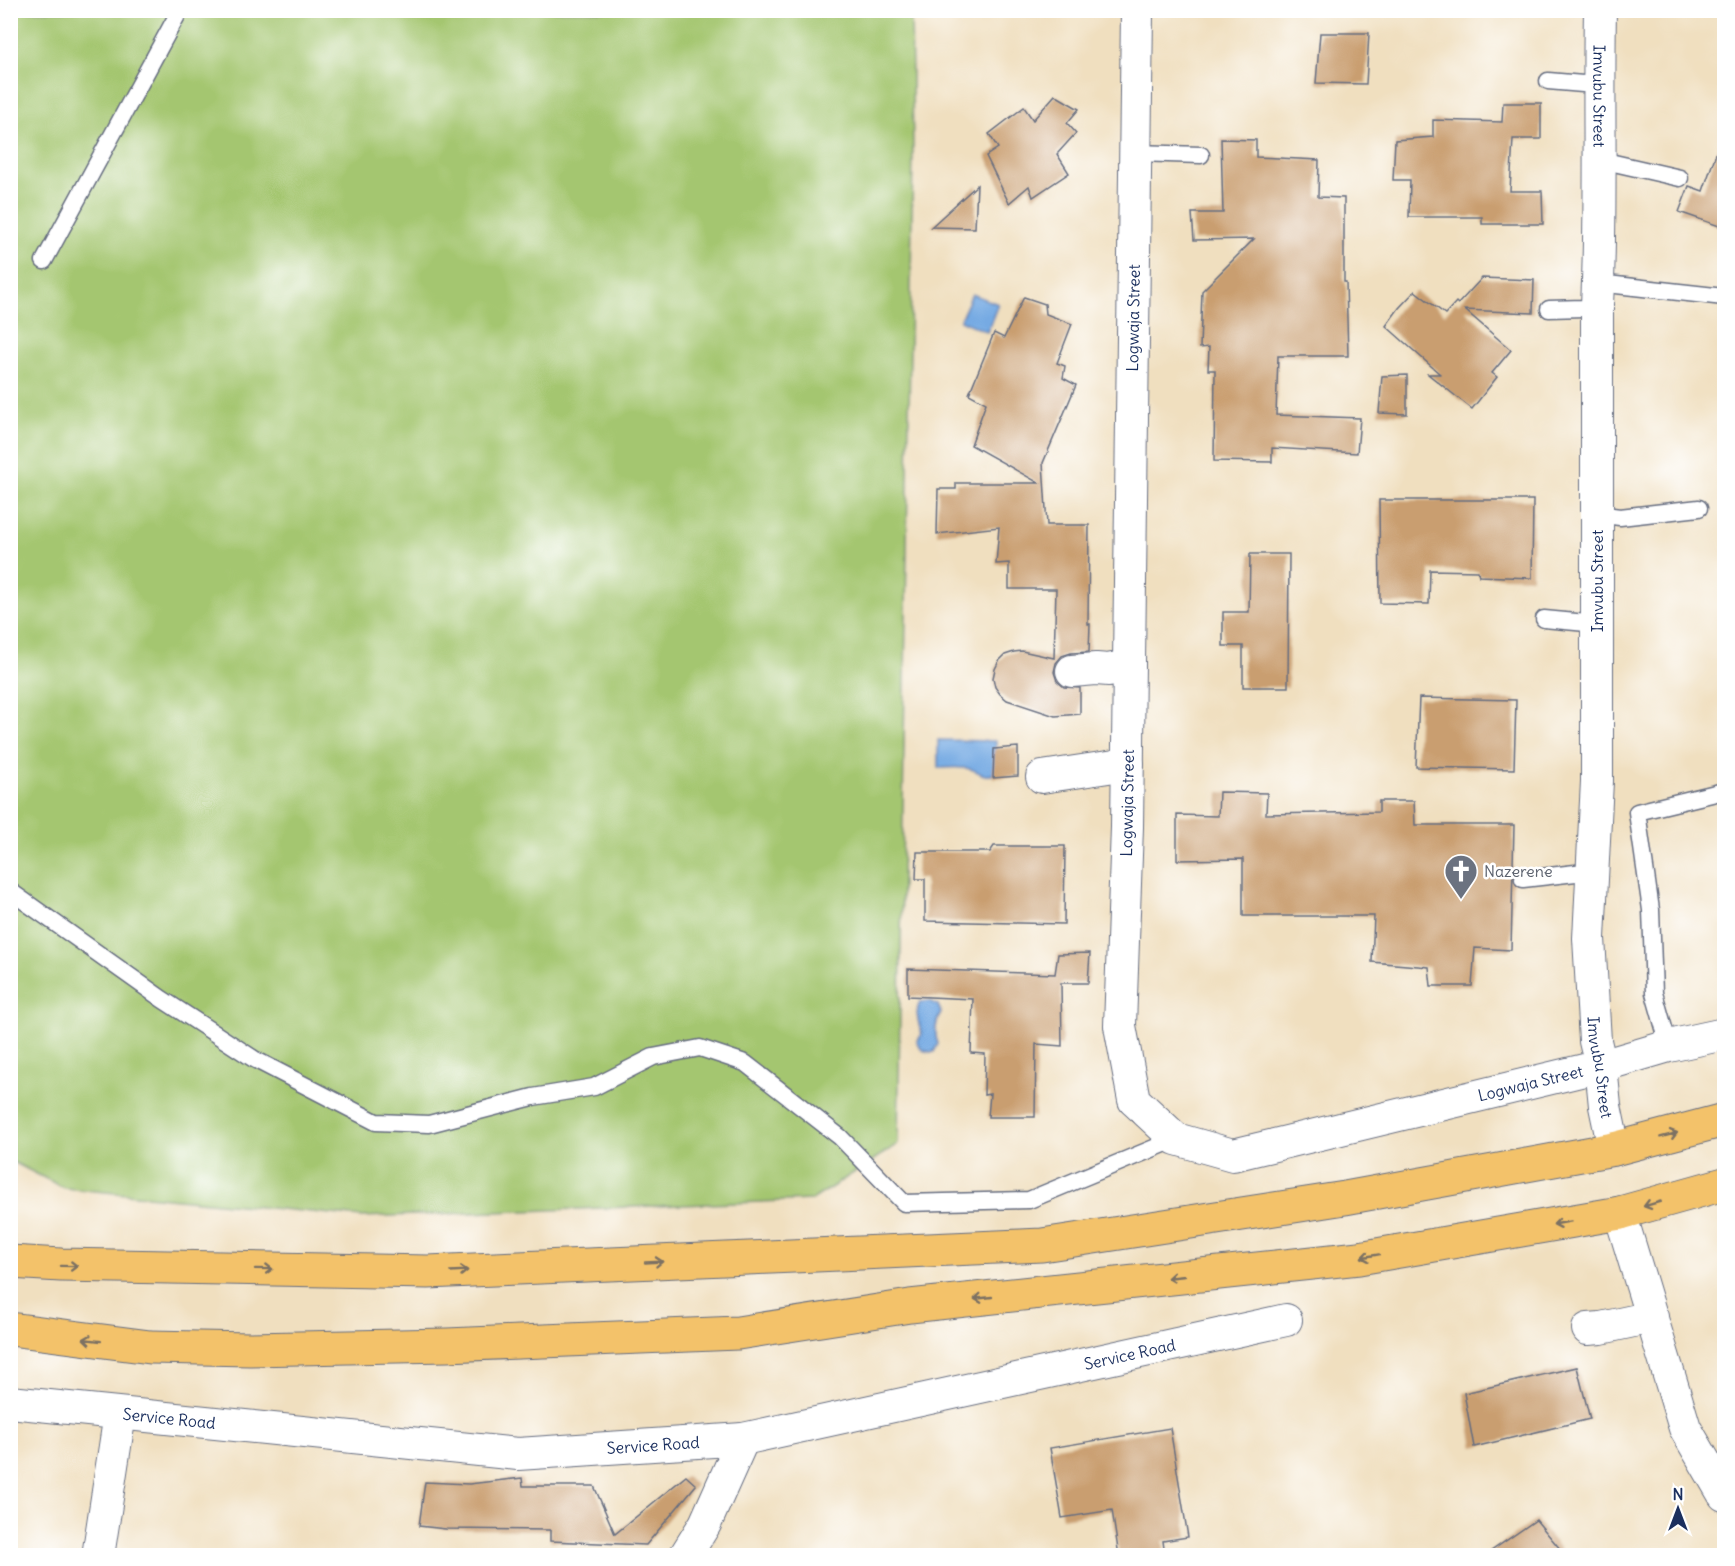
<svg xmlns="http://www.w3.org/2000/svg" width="1735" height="1566" viewBox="0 0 1735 1566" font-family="Delius,sans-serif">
  <rect width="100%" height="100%" fill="#fff"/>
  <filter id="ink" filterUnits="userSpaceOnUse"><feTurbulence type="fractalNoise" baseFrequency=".0167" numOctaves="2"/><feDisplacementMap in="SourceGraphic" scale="12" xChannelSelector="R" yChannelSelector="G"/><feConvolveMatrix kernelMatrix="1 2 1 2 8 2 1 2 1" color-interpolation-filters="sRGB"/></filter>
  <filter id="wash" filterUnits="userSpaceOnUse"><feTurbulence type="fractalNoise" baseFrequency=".008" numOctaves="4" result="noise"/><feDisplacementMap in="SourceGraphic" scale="24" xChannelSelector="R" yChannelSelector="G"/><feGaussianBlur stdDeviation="1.35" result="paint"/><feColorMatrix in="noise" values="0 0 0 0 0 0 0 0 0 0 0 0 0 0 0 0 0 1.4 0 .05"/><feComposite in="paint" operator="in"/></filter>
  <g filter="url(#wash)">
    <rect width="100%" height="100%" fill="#f0dfbf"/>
    <!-- green -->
    <path fill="#a4c66f" stroke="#607a66" stroke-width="1.5" d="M10,11H911L913,149L898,1144L812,1200L362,1217L64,1188L11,1161Z"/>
    <!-- water -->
    <g fill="#76aae3" stroke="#486ca0" stroke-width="1.5">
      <path d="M972,294L998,304L987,332L960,320Z"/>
      <path d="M938,740L996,741L994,774C983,778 979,771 970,769C960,766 948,768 938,768Z"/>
      <path d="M930,1001L938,1005L941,1013C935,1023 934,1033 938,1044L934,1052C925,1052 921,1050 917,1042L922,1034C919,1023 914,1013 920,1002Z"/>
    </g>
    <g id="blocks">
      <!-- building -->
      <g fill="#c99e6f">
        <path d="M1320,33H1369L1366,84L1316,83Z"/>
        <path d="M1055,95L1079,109L1067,123L1076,133L1057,154L1069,173L1033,197L1029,186L1009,203L986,156L998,148L989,134L1024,107L1033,120Z"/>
        <path d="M1503,103H1541V139H1513L1510,191H1542L1543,224H1482V217H1409L1410,180H1393L1395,140L1433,137V120L1502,122Z"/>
        <path d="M1221,139L1256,140V157L1319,160L1318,197L1344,198V282H1346L1348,356H1278L1276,415L1360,418L1357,453L1272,448V462L1214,461L1215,370H1208L1209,347L1200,348L1202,291L1254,239L1194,240L1192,213H1223Z"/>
        <path d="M1720,142H1725V228L1679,212L1689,186L1703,191Z"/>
        <path d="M977,185L975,228L931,227Z"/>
        <path d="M1482,278L1534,280L1533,313L1465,310L1511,350L1492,373L1497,377L1472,409L1428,374H1440L1386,326L1399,308L1415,291L1445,314L1456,302L1458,304Z"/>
        <path d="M1024,297L1045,304L1046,314L1072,324L1057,363L1065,366L1063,378L1076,385L1043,463L1047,525H1089L1088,624H1090L1089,652L1071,653L1062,656L1056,663L1054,672L1057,681L1064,687L1080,688V714L1055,716L1007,700L1000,694L995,687L993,678L995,669L999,661L1005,655L1014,652L1022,651L1054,658L1056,589H1009V563L996,564L999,527L937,534L938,489H956V483H1039L971,445L986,403L969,394L994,333L1004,338Z"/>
        <path d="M1407,375V414L1379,413L1382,376Z"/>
        <path d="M1379,500H1533L1532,578L1479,576L1478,571L1430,570L1429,604L1380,603Z"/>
        <path d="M1250,554H1289L1288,687H1243V646H1223V612H1249Z"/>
        <path d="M1419,698L1516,700L1514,769L1416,767Z"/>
        <path d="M1018,747V776L993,778L994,749Z"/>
        <path d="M1219,792L1267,793L1266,814L1379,812V801H1414L1415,825H1514L1511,950L1475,948L1472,986H1431L1429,967L1372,962L1374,916H1243V859L1177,860V815L1218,816Z"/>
        <path d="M994,846H1065L1064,924L925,921V879H916L917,852H990Z"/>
        <path d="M1090,953L1088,983H1061L1062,1046L1036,1044L1035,1117H988L990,1094L984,1095L985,1054L971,1053L973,999L908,996V969L1055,974L1058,954Z"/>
        <path d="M1577,1367L1590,1419L1474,1447L1464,1393Z"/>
        <path d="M1170,1428L1188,1537L1163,1541L1165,1556H1119L1112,1510L1062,1518L1050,1448Z"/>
        <path d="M686,1476L696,1485L646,1545L550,1541V1530L446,1529L419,1526L425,1482L469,1484L522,1478L523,1486H594L615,1534Z"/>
        <path d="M1536,1520L1566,1556H1484Z"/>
      </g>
    </g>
  </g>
  <g filter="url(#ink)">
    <use href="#blocks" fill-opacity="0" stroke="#666d80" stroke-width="1.5"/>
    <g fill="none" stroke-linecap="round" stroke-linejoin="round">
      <defs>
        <g id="service">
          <path d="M1548,81L1583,84L1598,82"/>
          <path d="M1135,153L1201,155"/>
          <path d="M1599,162L1614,163L1680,178"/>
          <path d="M44,261L180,10"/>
          <path d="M1598,283L1724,297"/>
          <path d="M1549,309L1583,308L1597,305"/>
          <path d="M1597,514L1620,517L1699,508"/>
          <path d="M1544,619L1597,624"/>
          <path d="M1523,879L1593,871"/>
          <path d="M10,891L162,999L254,1059L376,1122L429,1124L533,1097L594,1087L653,1057L700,1048L745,1063L840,1137L904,1203L1029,1200L1176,1139"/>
          <path d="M1669,1046L1654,993L1651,910L1637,812L1724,791"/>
        </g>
        <g id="minor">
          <path id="s1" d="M1137,10L1127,827L1120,1026L1134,1100L1176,1139L1233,1155L1601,1066L1669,1046L1724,1034"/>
          <path id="s2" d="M1600,10C1598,109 1602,207 1597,305V781L1589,938L1595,1041L1601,1066L1605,1106L1614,1149"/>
          <path d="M1072,671L1096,669L1109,670L1129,665"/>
          <path d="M1042,777L1128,764"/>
          <path d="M1620,1213L1685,1428L1724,1495"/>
          <path d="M1588,1329L1601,1328L1652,1317"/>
          <path id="s3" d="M10,1402L518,1454L743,1439L1286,1320"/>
          <path d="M98,1556L120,1414"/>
          <path d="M685,1556L705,1524L743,1439"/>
        </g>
        <g id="trunk">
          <path d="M10,1262L61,1265L428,1272L1042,1245L1345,1198L1614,1149"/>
          <path d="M10,1329L150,1347L250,1349L447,1345L738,1333L910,1306L1359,1258L1620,1213"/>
        </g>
        <g id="motorway">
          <path d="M1614,1149L1724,1120"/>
          <path d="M1620,1213L1724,1184"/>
        </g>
      </defs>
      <!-- service casing -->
      <use href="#service" stroke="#666d80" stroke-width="19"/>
      <!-- minor casing -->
      <use href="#minor" stroke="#666d80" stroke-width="34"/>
      <!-- trunk casing -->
      <use href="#trunk" stroke="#666d80" stroke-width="35"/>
      <!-- motorway casing -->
      <use href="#motorway" stroke="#666d80" stroke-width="35"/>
      <!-- service -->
      <use href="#service" stroke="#fff" stroke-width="16"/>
      <!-- minor -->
      <use href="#minor" stroke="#fff" stroke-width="32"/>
      <!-- trunk -->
      <use href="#trunk" stroke="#f3c26a" stroke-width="33"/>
      <!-- motorway -->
      <use href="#motorway" stroke="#f3c26a" stroke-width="33"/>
    </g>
    <!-- one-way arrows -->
    <defs><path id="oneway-shaft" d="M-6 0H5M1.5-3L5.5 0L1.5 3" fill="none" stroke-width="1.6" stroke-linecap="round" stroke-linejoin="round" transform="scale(1.5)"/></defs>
    <g stroke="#7c7163">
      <use href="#oneway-shaft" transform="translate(1669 1135) rotate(-15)"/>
      <use href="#oneway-shaft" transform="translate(1652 1204) rotate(164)"/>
      <use href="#oneway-shaft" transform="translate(1562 1223) rotate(170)"/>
      <use href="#oneway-shaft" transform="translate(1370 1256) rotate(170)"/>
      <use href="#oneway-shaft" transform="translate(654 1262) rotate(-3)"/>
      <use href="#oneway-shaft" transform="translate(69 1266) rotate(1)"/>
      <use href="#oneway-shaft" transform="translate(264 1269) rotate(1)"/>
      <use href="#oneway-shaft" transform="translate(459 1271) rotate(-3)"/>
      <use href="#oneway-shaft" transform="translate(1176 1277) rotate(174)"/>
      <use href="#oneway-shaft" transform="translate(983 1298) rotate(174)"/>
      <use href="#oneway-shaft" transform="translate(92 1340) rotate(-173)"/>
    </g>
  </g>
  <!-- icons -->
  <defs>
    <symbol id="church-pin" viewBox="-11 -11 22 30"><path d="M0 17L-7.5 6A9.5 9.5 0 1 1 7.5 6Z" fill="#6b7280" stroke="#fff"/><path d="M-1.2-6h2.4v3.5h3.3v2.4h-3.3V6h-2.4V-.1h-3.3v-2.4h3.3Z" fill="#fff"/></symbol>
  </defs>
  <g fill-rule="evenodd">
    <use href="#church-pin" x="1442" y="852" width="38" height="52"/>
  </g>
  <g text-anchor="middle" stroke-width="5" stroke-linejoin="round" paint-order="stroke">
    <!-- street labels -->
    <g font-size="16" fill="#1b2f5e" stroke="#fff">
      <text dy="6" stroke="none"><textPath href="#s2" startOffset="86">Imvubu Street</textPath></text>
      <text transform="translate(1133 318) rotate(-89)" y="6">Logwaja Street</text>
      <text transform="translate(1597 581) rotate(-90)" y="6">Imvubu Street</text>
      <text transform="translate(1127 803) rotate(-89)" y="6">Logwaja Street</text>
      <text dy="6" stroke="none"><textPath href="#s2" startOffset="1058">Imvubu Street</textPath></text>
      <text dy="6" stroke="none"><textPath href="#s1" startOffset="1514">Logwaja Street</textPath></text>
      <text dy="6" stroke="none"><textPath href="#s3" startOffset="1132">Service Road</textPath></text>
      <text dy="6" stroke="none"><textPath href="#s3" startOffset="160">Service Road</textPath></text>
      <text dy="6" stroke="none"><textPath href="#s3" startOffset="646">Service Road</textPath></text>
    </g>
    <!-- worship labels -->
    <g font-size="16" fill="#5b616d" stroke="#fff" text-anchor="start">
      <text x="1484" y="877">Nazerene</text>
    </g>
  </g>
  <!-- margin -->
  <rect width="1735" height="1566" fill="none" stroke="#fff" stroke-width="36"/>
  <!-- north arrow -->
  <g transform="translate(1678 1509)" stroke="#ffffff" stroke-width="4.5" paint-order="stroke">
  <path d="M0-4.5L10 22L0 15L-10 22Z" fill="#1b2f5e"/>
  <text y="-9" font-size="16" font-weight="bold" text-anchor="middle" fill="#1b2f5e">N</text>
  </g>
</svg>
